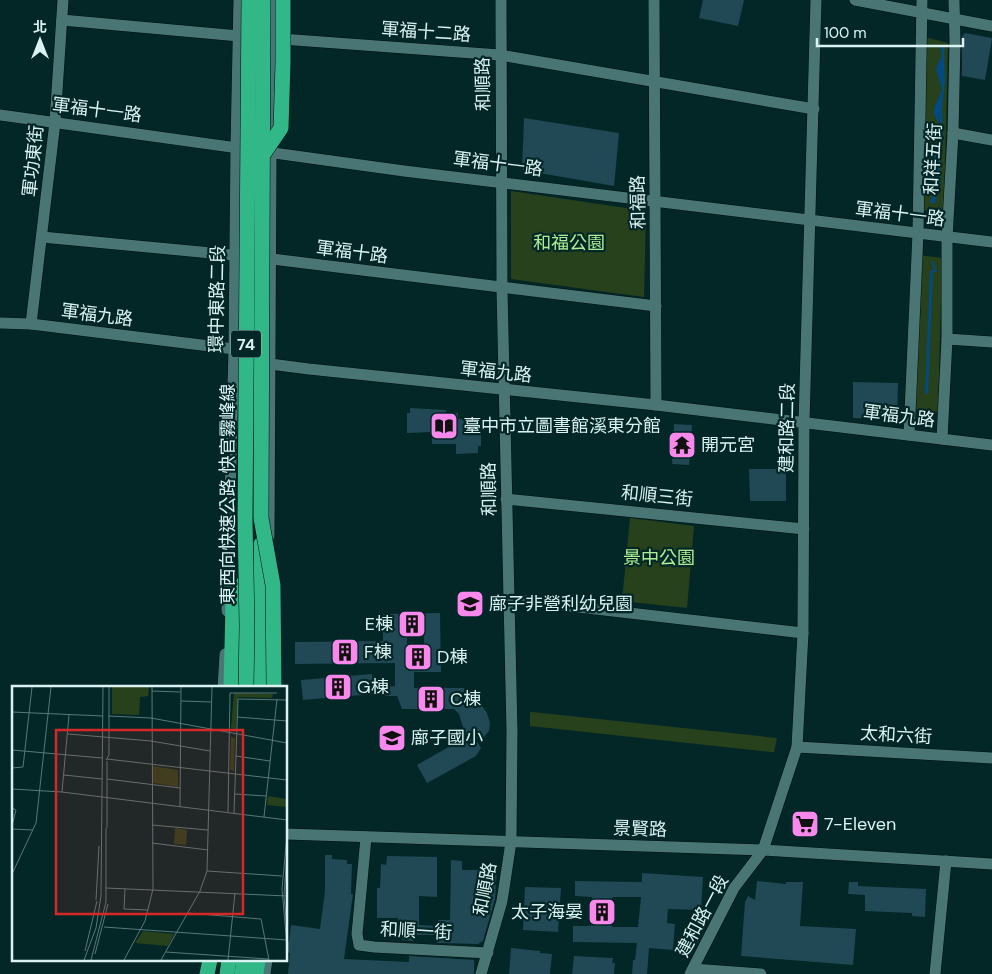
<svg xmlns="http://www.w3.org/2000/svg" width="992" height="974" viewBox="0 0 992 974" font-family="'DM Sans','Noto Sans TC',sans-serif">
  <rect width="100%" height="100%" fill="#032727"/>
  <!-- green -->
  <g fill="#28411d">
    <path d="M925,37L948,43L944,213L921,210Z"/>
    <path d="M511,191L646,211L644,297L511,279Z"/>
    <path d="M919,255L942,258L938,412L915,409Z"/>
    <path d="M630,518L694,526L687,608L622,601Z"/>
    <path d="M530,712H532L777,738L774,752H771L530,726Z"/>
  </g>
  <!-- water -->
  <g fill="#024a7f">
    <path d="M940,46L944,47L945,82L942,108L943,136L940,167L941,184L935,203H930C932,195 938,187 939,181C940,173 930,167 931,159C932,147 942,139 942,125C926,110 938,105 942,89L936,69L942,55Z"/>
    <path d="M931,261H933L937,272H933L928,394L925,393L930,271H934Z"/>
  </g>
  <!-- building -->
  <g fill="#204855" fill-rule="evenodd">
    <path d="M703,0H744L738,26L699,18Z"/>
    <path d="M965,33L992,38L985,80L962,76V36Z"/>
    <path d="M524,118L619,133L614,186L522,170Z"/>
    <path d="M853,382L898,383L897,419L853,418Z"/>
    <path d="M410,408L446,410V413H458V419H481V446H478V453L456,454V444H432V432L407,433V413H410Z"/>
    <path d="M674,424L692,425L689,465L672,464Z"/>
    <path d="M749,469H786V501H750Z"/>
    <path d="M440,613L441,672H414V688H464V707L475,704L482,706L487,713L490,723L489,731L484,737L476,739L481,748L476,756L427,783L417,765L466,737L459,714L454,709H402L397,696H385L381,691L386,687L395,686V663L295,664V642L383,641V614ZM407,635H424V652H407Z"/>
    <path d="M372,674L374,694L303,700L301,680Z"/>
    <path d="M325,855H332V859L347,860V864H352L351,894H353L344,959L409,962V956L474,960V974H288L290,953L286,952V941L289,942L291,925L320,929L325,891Z"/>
    <path d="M387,856L437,857V897L419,896V925L438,926V920H450L451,860L462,861V870H478V866L497,867L495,899L483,941L478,944L437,943L438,935H414V941L402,940V934H397L398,918H377V888H380L381,864L386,865Z"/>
    <path d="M642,873L703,877L701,910L668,909L667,923L675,924L673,950L649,948L647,974H632L633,960H635L637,943L573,942V926H591L592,897L575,896V881L642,882ZM612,897H641L638,927H612Z"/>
    <path d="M757,881L786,884V882H803L800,926L856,929L853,965L741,956L745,902L748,896L755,900Z"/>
    <path d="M849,882H858V886L926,889L925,917L912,916V913L865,911V895L848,894Z"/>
    <path d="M525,887L561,888L558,932L523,930Z"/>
    <path d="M511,948L540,951V953L552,954L550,974H509Z"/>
    <path d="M574,956L613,958L612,963H615L614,974H572Z"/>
  </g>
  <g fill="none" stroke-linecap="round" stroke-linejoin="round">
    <defs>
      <g id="minor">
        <path d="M654,0L656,405"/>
        <path d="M855,0L992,26"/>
        <path d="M62,20L239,36L500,55L814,109"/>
        <path d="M0,115L404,171L992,242"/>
        <path d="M953,133L992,140"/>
        <path d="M42,237L243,256"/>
        <path d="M264,258L656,306"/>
        <path d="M0,323L31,324L234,349L270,364L309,369L656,405L992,445"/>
        <path d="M31,324L55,122L63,0"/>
        <path d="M947,339L992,342"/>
        <path d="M909,435L918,233L922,0"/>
        <path d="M942,439L947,339V238L953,133L955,41L954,0"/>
        <path d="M506,499L804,529"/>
        <path d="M269,536L271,159L274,0"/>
        <path d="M508,599L803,633"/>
        <path d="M227,611L234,349L236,146L239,0"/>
        <path d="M223,688L225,654"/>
        <path d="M797,747L992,758"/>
        <path d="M286,834L763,850L992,864"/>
        <path d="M366,838L357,934L359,945L374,947L488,953"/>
        <path d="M693,969L761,974"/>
        <path d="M265,974L267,960"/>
        <path d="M481,974L502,901L511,842L512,731L502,289L501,0"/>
        <path d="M690,974L734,888L763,850L797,747L803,633L804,422L816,0"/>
        <path d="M935,974L946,861"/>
      </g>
      <g id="highway">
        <path d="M231,688L233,601L247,577"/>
        <path d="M261,688V544"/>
        <path d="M207,974L210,960"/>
        <path d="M227,974L229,960"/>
        <path d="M242,974L244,960"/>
        <path d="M256,974L258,960"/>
      </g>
    </defs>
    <!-- minor casing -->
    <use href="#minor" stroke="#000f0e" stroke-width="12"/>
    <!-- highway casing -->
    <use href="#highway" stroke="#000f0e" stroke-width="16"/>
    <!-- minor -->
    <use href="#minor" stroke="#497674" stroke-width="11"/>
    <!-- highway -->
    <use href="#highway" stroke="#32b789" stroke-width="15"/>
    <defs>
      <g id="highway-bridge">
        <path d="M263,0L261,518L273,585L274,688"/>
        <path d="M262,156L281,128L283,63V0"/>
        <path d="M246,688L247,625L245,520L249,0"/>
      </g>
    </defs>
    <!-- highway-bridge casing -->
    <use href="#highway-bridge" stroke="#000f0e" stroke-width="16" stroke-linecap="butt"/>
    <!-- highway-bridge -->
    <use href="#highway-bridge" stroke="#32b789" stroke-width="15"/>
  </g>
  <!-- icons -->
  <defs>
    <symbol id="library-square" viewBox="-11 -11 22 22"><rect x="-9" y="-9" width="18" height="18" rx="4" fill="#f888eb" stroke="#032727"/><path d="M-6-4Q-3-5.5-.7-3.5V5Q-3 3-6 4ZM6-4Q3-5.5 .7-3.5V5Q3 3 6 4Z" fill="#111"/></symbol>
    <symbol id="temple-square" viewBox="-11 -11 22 22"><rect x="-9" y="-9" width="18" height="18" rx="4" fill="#f888eb" stroke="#032727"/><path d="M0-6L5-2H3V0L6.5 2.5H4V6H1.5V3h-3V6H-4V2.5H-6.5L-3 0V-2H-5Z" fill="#111"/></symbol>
    <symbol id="school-square" viewBox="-11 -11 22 22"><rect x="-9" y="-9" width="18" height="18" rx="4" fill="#f888eb" stroke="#032727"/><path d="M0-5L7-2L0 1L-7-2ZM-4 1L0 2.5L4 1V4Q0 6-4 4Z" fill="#111"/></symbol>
    <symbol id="building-square" viewBox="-11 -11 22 22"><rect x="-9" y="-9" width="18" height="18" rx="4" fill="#f888eb" stroke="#032727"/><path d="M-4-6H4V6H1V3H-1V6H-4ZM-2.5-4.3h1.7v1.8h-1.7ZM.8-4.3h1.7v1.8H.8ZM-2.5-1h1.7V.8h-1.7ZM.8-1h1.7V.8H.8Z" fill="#111"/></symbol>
    <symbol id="supermarket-square" viewBox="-11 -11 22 22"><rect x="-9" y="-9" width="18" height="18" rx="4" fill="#f888eb" stroke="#032727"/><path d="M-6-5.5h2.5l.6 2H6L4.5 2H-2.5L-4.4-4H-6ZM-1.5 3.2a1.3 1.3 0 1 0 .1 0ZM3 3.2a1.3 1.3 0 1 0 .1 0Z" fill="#111"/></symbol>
  </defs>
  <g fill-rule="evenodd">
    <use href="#library-square" x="428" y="410" width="32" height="32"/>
    <use href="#temple-square" x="666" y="429" width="32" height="32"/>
    <use href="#school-square" x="454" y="588" width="32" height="32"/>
    <use href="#building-square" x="396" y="608" width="32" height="32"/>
    <use href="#building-square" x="329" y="636" width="32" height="32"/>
    <use href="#building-square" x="402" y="641" width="32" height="32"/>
    <use href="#building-square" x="322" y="671" width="32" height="32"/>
    <use href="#building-square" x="415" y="683" width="32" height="32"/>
    <use href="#school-square" x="376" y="722" width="32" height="32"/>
    <use href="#supermarket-square" x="789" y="808" width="32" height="32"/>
    <use href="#building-square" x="586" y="896" width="32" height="32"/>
  </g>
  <g text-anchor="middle" stroke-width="4.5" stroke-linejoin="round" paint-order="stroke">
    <!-- shield labels -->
    <rect fill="#032727" stroke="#9ab5b4" stroke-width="1" x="231" y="330.5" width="30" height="27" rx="4"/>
    <g font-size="16" font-weight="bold" fill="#daf2f1">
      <text x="246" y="350">74</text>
    </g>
    <!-- street labels -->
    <g font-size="18" fill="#daf2f1" stroke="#032727">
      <text transform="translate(426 32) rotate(4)" y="6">軍福十二路</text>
      <text transform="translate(483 84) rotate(-91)" y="6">和順路</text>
      <text transform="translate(97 110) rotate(7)" y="6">軍福十一路</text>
      <text transform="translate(933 159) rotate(-87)" y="6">和祥五街</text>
      <text transform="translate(33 161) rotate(-84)" y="6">軍功東街</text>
      <text transform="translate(498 164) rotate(7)" y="6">軍福十一路</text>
      <text transform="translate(638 202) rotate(-91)" y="6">和福路</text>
      <text transform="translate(900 214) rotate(7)" y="6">軍福十一路</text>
      <text transform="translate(352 252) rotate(7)" y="6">軍福十路</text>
      <text transform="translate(217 299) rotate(-89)" y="6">環中東路二段</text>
      <text transform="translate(97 315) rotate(7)" y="6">軍福九路</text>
      <text transform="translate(496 372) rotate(6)" y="6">軍福九路</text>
      <text transform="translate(899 416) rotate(7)" y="6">軍福九路</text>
      <text transform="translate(787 428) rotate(-89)" y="6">建和路二段</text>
      <text transform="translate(489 489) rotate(-91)" y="6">和順路</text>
      <text transform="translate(228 494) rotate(-90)" y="6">東西向快速公路 快官霧峰線</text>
      <text transform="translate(657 496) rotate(6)" y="6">和順三街</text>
      <text transform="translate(896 735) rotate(3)" y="6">太和六街</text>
      <text transform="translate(640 829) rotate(2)" y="6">景賢路</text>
      <text transform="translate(485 889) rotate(-79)" y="6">和順路</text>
      <text transform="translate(702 916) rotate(-62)" y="6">建和路一段</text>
      <text transform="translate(416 931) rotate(3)" y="6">和順一街</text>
    </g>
    <!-- park labels -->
    <g font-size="18" fill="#abed92" stroke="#032727">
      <text x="569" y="249">和福公園</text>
      <text x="659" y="564">景中公園</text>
    </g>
    <!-- poi labels -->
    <g font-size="18" fill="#daf2f1" stroke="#032727" text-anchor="start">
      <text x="463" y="432">臺中市立圖書館溪東分館</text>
      <text x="701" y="451">開元宮</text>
      <text x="489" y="610">廍子非營利幼兒園</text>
      <text x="393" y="630" text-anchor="end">E棟</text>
      <text x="364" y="658">F棟</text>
      <text x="437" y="663">D棟</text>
      <text x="357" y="693">G棟</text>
      <text x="450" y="705">C棟</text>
      <text x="411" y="744">廍子國小</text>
      <text x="824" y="830">7-Eleven</text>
      <text x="583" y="918" text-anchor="end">太子海晏</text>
    </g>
  </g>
  <!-- overview -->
  <g transform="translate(12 686)">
    <rect width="275" height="275" fill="#032727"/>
    <path d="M100,1H137L136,10L128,11L127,29L100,28ZM222,7L261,8L260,12L226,11L224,43L219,42ZM219,51L223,52L222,85L218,84ZM141,80L166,84V101L141,97ZM256,110L275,113V121L255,119ZM163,142L175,144L174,159L162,158ZM131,245L162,248L156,260L123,257Z" fill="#28411d"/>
    <path fill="none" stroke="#597878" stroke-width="1" d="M140,5L168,6M169,15L200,16M0,26L91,30M96,30L139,32L275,57M225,31L275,35M56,48L139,55L198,65M0,64L90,72M224,70L258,75M95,73L275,94M94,74L97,69V1M0,82L11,81L20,1M52,89L90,93M95,93L168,102M0,103L50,106L275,134M50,106L57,29M223,108L254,110M168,121L169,1M0,122L4,124L0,140M216,126L218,7H265M222,127L226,13L275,14M252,131L265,13M140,139L196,144M95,142V75M0,143L21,144M275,149L270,203L275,260M140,157L196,164M275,166L272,210L275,243M195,185L270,190M0,188L24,137L39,1M94,202L275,210M113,203L112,223L136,224M84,214L87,160M175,227L249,233L257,274M92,241L275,254M73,265L85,215M154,266L256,273M83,268L96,218M72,274L84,242L89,210L91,1M79,274L94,216V142M112,274L133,235L141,203L140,1M149,274L188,205L195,185L200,1M216,274L223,207"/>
    <path fill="#d62828" fill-opacity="0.15" stroke="#d62828" stroke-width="2.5" d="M44,44H231V228H44Z"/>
    <rect width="275" height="275" fill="none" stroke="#daf2f1" stroke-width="2.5"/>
  </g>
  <!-- north arrow -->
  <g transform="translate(40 40)" stroke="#032727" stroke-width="4" paint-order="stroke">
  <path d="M0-4L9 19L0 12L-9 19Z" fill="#daf2f1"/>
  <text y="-8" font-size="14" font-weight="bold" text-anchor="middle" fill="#daf2f1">北</text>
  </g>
  <!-- scale -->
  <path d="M817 38v8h146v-8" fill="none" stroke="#daf2f1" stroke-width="2.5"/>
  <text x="824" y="38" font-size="15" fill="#daf2f1" stroke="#032727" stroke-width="4" paint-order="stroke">100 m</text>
</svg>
